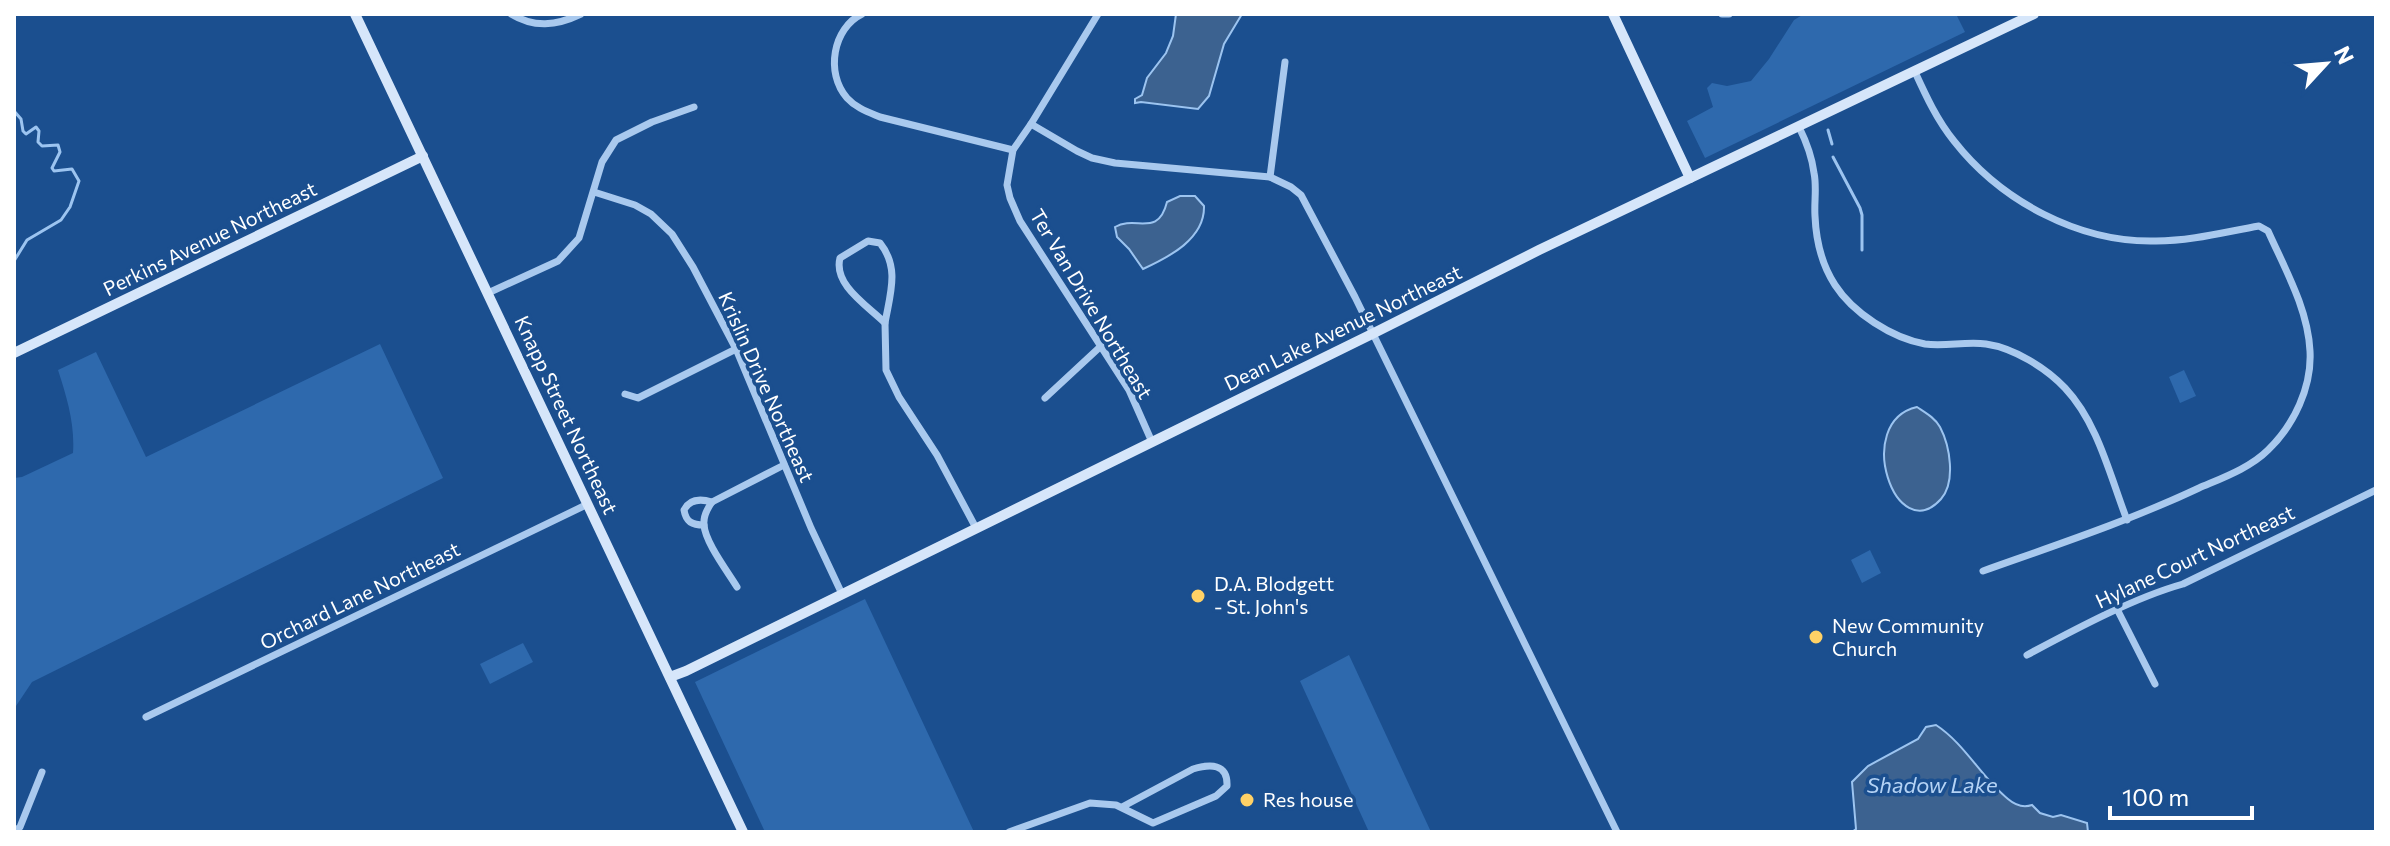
<svg xmlns="http://www.w3.org/2000/svg" width="2390" height="846" viewBox="0 0 2390 846" font-family="Commissioner,sans-serif">
  <rect width="100%" height="100%" fill="#1b4f8f"/>
  <!-- green -->
  <g fill="#2e69ad">
    <path d="M1804,14H1956L1965,32L1705,158L1687,121L1713,107L1707,88L1712,83L1727,86L1751,81L1769,59L1794,20Z"/>
    <path d="M380,344L443,478L32,682L14,709V478L22,477L73,453C75,424 67,398 58,370L96,352L146,457Z"/>
    <path d="M2184,370L2196,396L2180,403L2169,377Z"/>
    <path d="M1870,550L1881,573L1862,583L1851,560Z"/>
    <path d="M865,599L974,832H765L695,682Z"/>
    <path d="M523,643L533,662L490,684L480,664Z"/>
    <path d="M1349,655L1431,832H1369L1300,681Z"/>
  </g>
  <!-- water -->
  <g fill="#3c6290" stroke="#9cc4f0" stroke-width="2">
    <path d="M1176,14H1242L1224,44L1209,96L1198,109L1141,102L1135,103V99L1142,95L1147,78L1166,53L1173,36Z"/>
    <path d="M1180,196H1195L1204,206C1205,239 1169,257 1143,269L1129,249L1117,237L1115,227C1136,215 1158,238 1167,202Z"/>
    <path d="M1917,407C1926,413 1935,418 1940,427C1950,446 1956,482 1941,499C1896,549 1852,422 1917,407Z"/>
    <path d="M1936,725C1965,744 1981,777 2008,799C2015,805 2023,808 2032,805L2040,813L2053,817L2061,815L2087,823L2088,832H1852L1856,829L1852,782L1868,766L1918,739L1926,727Z"/>
  </g>
  <g fill="none" stroke-linecap="round" stroke-linejoin="round">
    <!-- stream -->
    <g stroke="#9cc4f0" stroke-width="3">
      <path d="M14,111L21,119L23,131L26,134L36,127L39,131L38,142L42,146L58,145L60,152L52,168L54,171L72,169L79,181L70,207L61,220L27,240L14,261"/>
      <path d="M1828,130L1832,144"/>
      <path d="M1833,157L1860,208L1862,215V250"/>
    </g>
    <!-- street -->
    <g stroke="#a9c9ee" stroke-width="7">
      <path d="M511,14C534,28 556,26 581,14"/>
      <path d="M862,14C833,28 825,73 847,98C856,108 868,112 880,117L1013,150"/>
      <path d="M1098,14L1031,124L1013,150L1007,185L1010,198L1020,221L1129,390L1152,442"/>
      <path d="M1722,14H1729"/>
      <path d="M1915,72C1926,96 1937,120 1954,141C2001,201 2079,243 2156,241C2191,241 2225,232 2259,226L2268,231C2285,269 2308,309 2310,351C2312,387 2294,425 2268,450C2250,468 2222,478 2199,488C2129,521 2056,545 1983,571"/>
      <path d="M1031,124L1077,151L1092,158L1115,163L1270,177L1291,187L1301,195L1355,297L1617,832"/>
      <path d="M1799,127C1806,141 1812,157 1814,173C1817,187 1814,202 1815,216C1816,240 1822,265 1835,285C1853,313 1892,338 1925,344C1945,347 1966,341 1986,344C2014,348 2046,368 2065,388C2098,423 2110,476 2127,520"/>
      <path d="M1270,177L1285,62"/>
      <path d="M594,192L635,205L651,214L672,234L693,267L736,349L811,528L842,594"/>
      <path d="M868,241L880,243C900,268 890,294 885,323C868,306 833,285 840,258Z"/>
      <path d="M488,293L558,261L579,238L602,162L616,140L652,122L694,107"/>
      <path d="M885,323L886,370L899,397L937,455L976,528"/>
      <path d="M625,394L638,398L736,349"/>
      <path d="M1045,398L1101,346"/>
      <path d="M704,525C692,525 686,522 684,510C690,498 702,499 712,502"/>
      <path d="M737,587C728,572 705,542 704,525C703,516 707,509 712,502L784,465"/>
      <path d="M2118,611L2155,684"/>
      <path d="M2027,655C2074,630 2133,598 2183,584L2376,490"/>
      <path d="M146,717L588,504"/>
      <path d="M14,832L20,827L42,772"/>
      <path d="M1009,832L1090,803L1116,805L1153,823L1216,796L1227,786C1228,763 1210,764 1193,769L1122,807"/>
    </g>
    <!-- secondary -->
    <g stroke="#d6e6fa" stroke-width="10">
      <path d="M355,14L743,832"/>
      <path d="M1613,14L1690,178"/>
      <path d="M14,353L423,156"/>
      <path d="M670,677L686,671L1372,334L1539,250L2034,14"/>
    </g>
  </g>
  <!-- markers -->
  <g fill="#ffd166" stroke="#1b4f8f" stroke-width="3">
    <circle cx="1198" cy="596" r="8"/>
    <circle cx="1816" cy="637" r="8"/>
    <circle cx="1247" cy="800" r="8"/>
  </g>
  <g text-anchor="middle" stroke-width="7" stroke-linejoin="round" paint-order="stroke">
    <!-- street labels -->
    <g font-size="20" fill="#fff" stroke="#1b4f8f">
      <text transform="translate(210 239) rotate(-26)" y="7">Perkins Avenue Northeast</text>
      <text transform="translate(1091 304) rotate(59)" y="7">Ter Van Drive Northeast</text>
      <text transform="translate(1343 328) rotate(-26)" y="7">Dean Lake Avenue Northeast</text>
      <text transform="translate(766 387) rotate(66)" y="7">Krislin Drive Northeast</text>
      <text transform="translate(566 415) rotate(65)" y="7">Knapp Street Northeast</text>
      <text transform="translate(2195 557) rotate(-25)" y="7">Hylane Court Northeast</text>
      <text transform="translate(360 596) rotate(-26)" y="7">Orchard Lane Northeast</text>
    </g>
    <!-- poi labels -->
    <g font-size="20" fill="#fff" stroke="#1b4f8f" text-anchor="start">
      <text x="1214" y="591">D.A. Blodgett<tspan x="1214" dy="23">- St. John's</tspan></text>
      <text x="1832" y="633">New Community<tspan x="1832" dy="23">Church</tspan></text>
      <text x="1263" y="807">Res house</text>
    </g>
    <!-- water labels -->
    <g font-size="22" font-style="italic" fill="#b5d3f5" stroke="#1b4f8f">
      <text x="1932" y="793">Shadow Lake</text>
    </g>
  </g>
  <!-- border -->
  <rect width="2390" height="846" fill="none" stroke="#ffffff" stroke-width="32"/>
  <!-- north arrow -->
  <g transform="translate(2326 64) rotate(64)" stroke="#1b4f8f" stroke-width="6" paint-order="stroke">
  <path d="M0-6L14 30L0 20L-14 30Z" fill="#ffffff"/>
  <text y="-12" font-size="22" font-weight="bold" text-anchor="middle" fill="#ffffff">N</text>
  </g>
  <!-- scale -->
  <path d="M2110 806v12h142v-12" fill="none" stroke="#ffffff" stroke-width="4"/>
  <text x="2122" y="806" font-size="24" fill="#ffffff" stroke="#1b4f8f" stroke-width="6" paint-order="stroke">100 m</text>
</svg>
